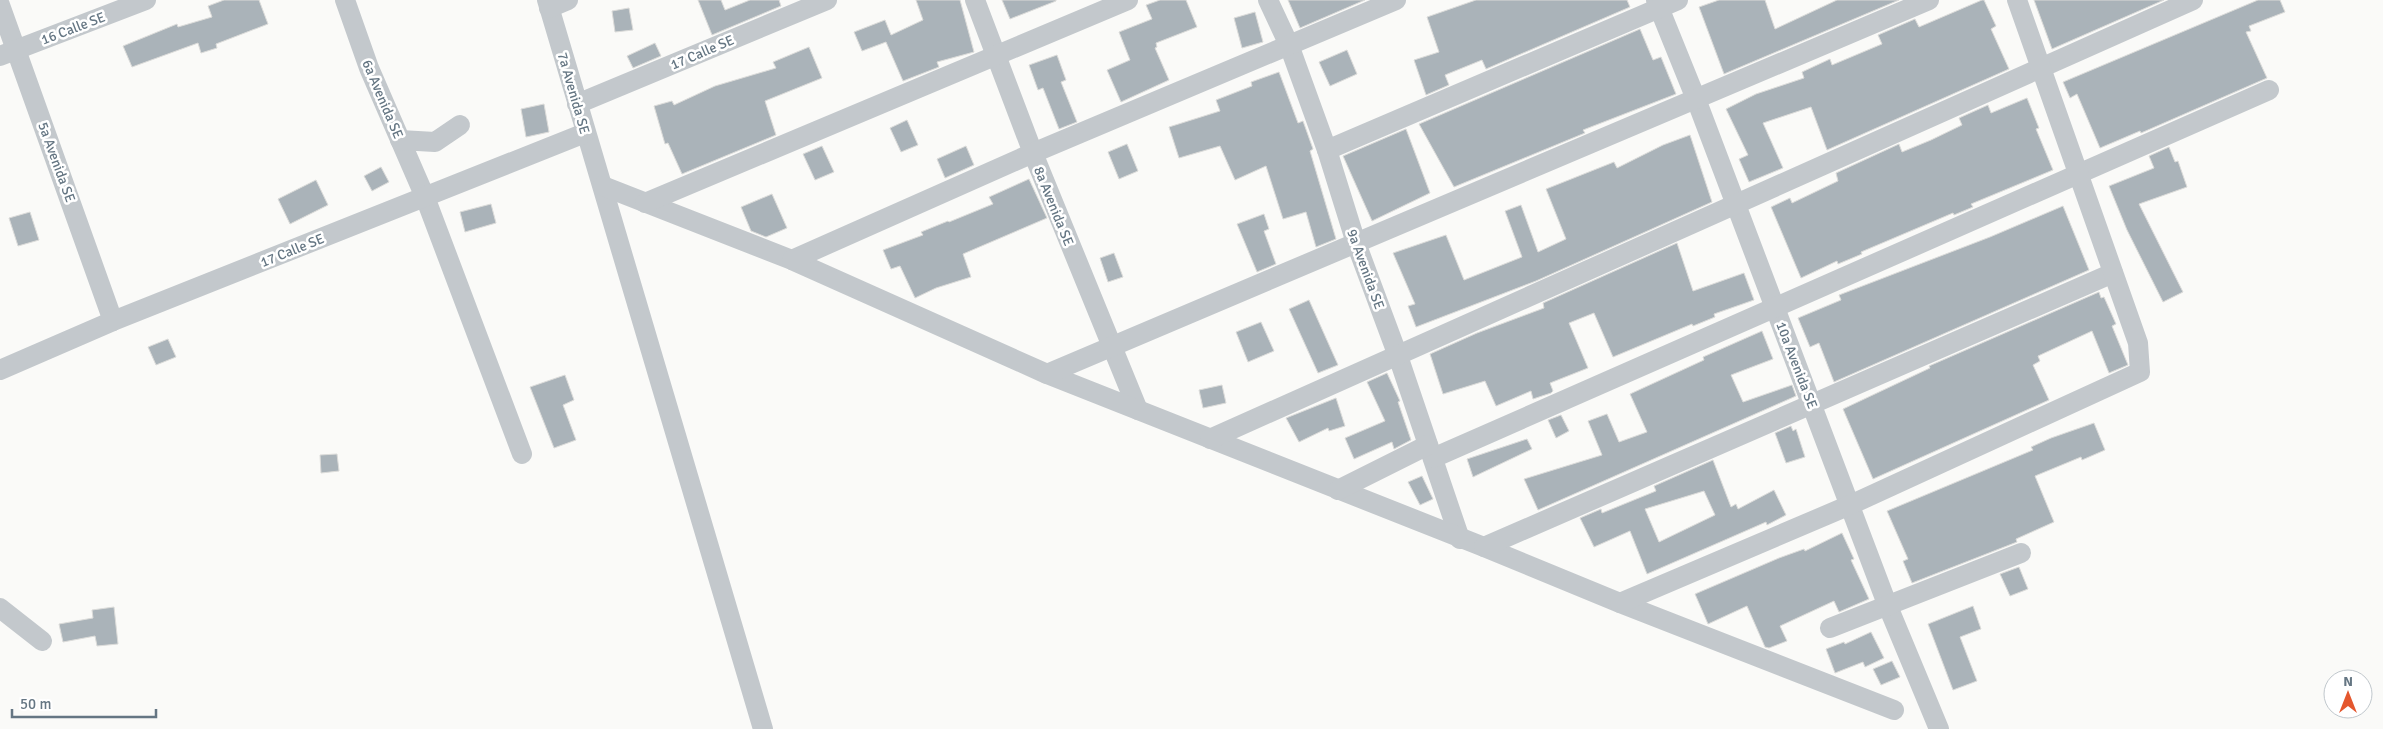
<svg xmlns="http://www.w3.org/2000/svg" width="2383" height="729" viewBox="0 0 2383 729" font-family="Signika,sans-serif">
  <rect width="100%" height="100%" fill="#fafaf8"/>
  <!-- building -->
  <g fill="#aab3b9" stroke="#dcdcda" fill-rule="evenodd">
    <path d="M224,0H259L268,24L216,44L217,48L201,53L198,43L132,67L123,46L177,24L178,27L212,17L208,6Z"/>
    <path d="M698,0H721L725,10L750,0H779L781,6L712,35Z"/>
    <path d="M916,0H960L974,52L937,62L939,67L903,81L886,42L862,51L854,32L885,20L891,35L923,20Z"/>
    <path d="M1002,0H1056V1L1010,19Z"/>
    <path d="M1160,0H1186L1197,27L1156,43L1157,47L1155,48L1169,80L1121,102L1107,70L1130,60L1119,32L1152,19L1146,5Z"/>
    <path d="M1288,0H1365L1300,28Z"/>
    <path d="M1476,0H1627L1630,7L1486,69L1482,60L1445,75L1449,85L1426,95L1414,60L1439,52L1427,17Z"/>
    <path d="M1719,0H1765L1775,29L1837,0H1899L1724,74L1699,7Z"/>
    <path d="M1982,0H1984L1996,26L1991,29L2009,69L1827,150L1811,107L1763,123L1783,168L1749,182L1739,159L1748,155L1726,109L1756,94L1804,78L1802,72L1830,59L1832,65L1882,44L1878,35L1915,19L1919,27Z"/>
    <path d="M2034,0H2164L2052,49Z"/>
    <path d="M2258,0H2280L2285,12L2249,26L2251,31L2246,32L2267,78L2141,133L2140,131L2100,148L2077,94L2070,98L2063,82Z"/>
    <path d="M629,8L633,30L615,32L612,11Z"/>
    <path d="M1255,12L1263,42L1242,48L1234,18Z"/>
    <path d="M1640,29L1653,60L1661,57L1676,94L1583,130L1585,133L1454,187L1419,124Z"/>
    <path d="M655,43L661,56L633,68L627,56Z"/>
    <path d="M809,47L822,78L765,101L776,135L682,174L668,143L665,144L654,106L672,101L674,105L715,86L776,68L773,62Z"/>
    <path d="M1347,50L1357,74L1330,86L1319,62Z"/>
    <path d="M1057,55L1066,80L1061,82L1077,122L1059,129L1043,88L1038,90L1029,65Z"/>
    <path d="M1279,72L1298,123L1303,121L1313,149L1310,151L1336,239L1316,247L1306,212L1283,219L1266,166L1235,180L1220,146L1179,158L1169,127L1220,111L1216,100L1252,86L1251,82Z"/>
    <path d="M2027,98L2039,128L2036,129L2053,170L1971,204L1973,207L1954,215L1953,213L1861,252L1862,254L1838,264L1837,261L1801,278L1771,207L1790,198L1792,203L1838,181L1836,173L1899,144L1902,152L1931,140L1962,125L1959,118L1988,105L1991,113Z"/>
    <path d="M544,104L549,132L526,137L521,109Z"/>
    <path d="M907,120L918,145L901,152L890,128Z"/>
    <path d="M1406,129L1430,193L1372,221L1343,156Z"/>
    <path d="M1690,135L1712,202L1536,281L1416,327L1408,306L1415,304L1393,253L1446,235L1464,280L1522,257L1505,211L1521,205L1538,252L1566,239L1546,189L1614,162L1617,168L1663,145Z"/>
    <path d="M1127,144L1138,171L1119,179L1108,152Z"/>
    <path d="M822,146L834,172L815,180L803,154Z"/>
    <path d="M966,146L974,165L945,178L937,159Z"/>
    <path d="M2169,147L2175,162L2178,161L2187,187L2139,204L2183,292L2163,302L2127,230L2109,186L2154,168L2149,156Z"/>
    <path d="M381,167L389,182L372,191L364,176Z"/>
    <path d="M1029,179L1047,218L963,254L971,277L936,288L915,298L900,266L891,269L883,250L923,235L921,232L948,221L949,222L993,204L989,197Z"/>
    <path d="M316,180L328,205L290,224L278,199Z"/>
    <path d="M772,194L787,228L766,237L751,231L741,207Z"/>
    <path d="M491,204L496,223L465,232L460,212Z"/>
    <path d="M2063,206L2089,270L1834,382L1819,343L1810,347L1798,318L1841,300L1839,295L1990,237Z"/>
    <path d="M30,212L39,240L18,246L9,218Z"/>
    <path d="M1264,214L1269,229L1264,231L1276,264L1257,272L1237,224Z"/>
    <path d="M1677,243L1693,291L1744,273L1754,300L1714,314L1715,317L1693,326L1692,324L1613,357L1594,313L1569,323L1588,368L1550,383L1553,391L1551,393L1533,399L1531,391L1496,406L1485,381L1443,394L1430,354L1477,333L1544,308L1543,303Z"/>
    <path d="M1114,253L1123,277L1108,282L1100,258Z"/>
    <path d="M2099,292L2101,298L2104,297L2116,324L2112,326L2128,365L2109,373L2092,331L2038,356L2040,361L2033,365L2049,400L1873,479L1843,409L1930,368L1929,366Z"/>
    <path d="M1309,300L1338,365L1318,373L1289,309Z"/>
    <path d="M1261,322L1274,351L1248,362L1236,332Z"/>
    <path d="M1762,331L1773,359L1731,375L1743,402L1792,385L1796,396L1538,510L1524,479L1602,455L1588,421L1607,414L1619,442L1647,432L1630,394L1704,360L1703,357Z"/>
    <path d="M168,339L176,357L156,365L148,347Z"/>
    <path d="M1387,373L1400,401L1398,402L1411,440L1394,449L1392,442L1354,459L1345,438L1385,421L1367,382Z"/>
    <path d="M565,375L574,400L563,405L576,440L554,448L530,387Z"/>
    <path d="M1222,385L1226,403L1203,408L1199,390Z"/>
    <path d="M1336,398L1345,426L1329,431L1328,428L1299,442L1286,418Z"/>
    <path d="M1561,415L1569,431L1556,438L1548,420Z"/>
    <path d="M2094,423L2105,450L2082,460L2081,457L2035,476L2054,522L2016,539L2017,542L1912,583L1903,561L1908,559L1887,511L2033,450L2031,447L2051,438Z"/>
    <path d="M1791,426L1793,431L1796,429L1805,457L1786,463L1775,433Z"/>
    <path d="M1527,439L1532,449L1473,477L1467,459Z"/>
    <path d="M337,454L339,471L321,473L320,455Z"/>
    <path d="M1713,460L1731,507L1736,504L1738,509L1774,490L1786,515L1767,525L1766,522L1647,574L1630,531L1594,547L1580,518L1601,509L1602,513L1656,491L1654,486ZM1704,491L1715,515L1659,542L1645,509Z"/>
    <path d="M1422,476L1433,499L1420,505L1408,482Z"/>
    <path d="M1842,533L1854,559L1851,560L1869,599L1839,612L1834,601L1780,626L1787,641L1769,648L1765,647L1747,606L1708,624L1695,594L1779,558L1804,549L1805,551Z"/>
    <path d="M2019,567L2028,589L2010,596L2000,574Z"/>
    <path d="M1973,606L1981,629L1960,637L1977,681L1953,690L1928,624Z"/>
    <path d="M114,607L118,644L97,646L95,636L63,642L59,624L93,618L92,610Z"/>
    <path d="M1871,632L1884,658L1865,667L1863,662L1835,673L1826,649L1844,642L1845,644Z"/>
    <path d="M1892,661L1900,677L1881,685L1873,669Z"/>
  </g>
  <g fill="none" stroke-linecap="round" stroke-linejoin="round">
    <!-- minor -->
    <g stroke="#c3c8cc" stroke-width="20">
      <path d="M345,0L369,68L425,197L522,454"/>
      <path d="M547,0L763,729"/>
      <path d="M975,0L1033,153L1138,410"/>
      <path d="M1268,0L1289,45L1327,150L1356,243L1398,356L1460,539"/>
      <path d="M1656,0L1696,99L1887,604L1939,729"/>
      <path d="M0,5L113,321"/>
      <path d="M549,8L568,0"/>
      <path d="M0,56L146,0"/>
      <path d="M577,104L827,0"/>
      <path d="M400,140L435,142L460,125"/>
      <path d="M1327,150L1678,0"/>
      <path d="M603,186L792,260L1047,374L1484,547L1620,603L1894,710"/>
      <path d="M645,203L1128,0"/>
      <path d="M792,260L1033,153L1396,0"/>
      <path d="M0,370L113,321L585,133"/>
      <path d="M1047,374L1929,0"/>
      <path d="M1210,439L2193,0"/>
      <path d="M1433,458L2269,90"/>
      <path d="M1338,490L1428,445"/>
      <path d="M1484,547L2113,273"/>
      <path d="M1620,603L1850,505L2140,372L2138,343L2017,0"/>
      <path d="M0,608L42,641"/>
      <path d="M1830,628L2021,553"/>
    </g>
  </g>
  <g text-anchor="middle" stroke-width="5" stroke-linejoin="round" paint-order="stroke">
    <!-- street labels -->
    <g font-size="14" fill="#657683" stroke="#fff">
      <text transform="translate(73 28) rotate(-21)" y="5">16 Calle SE</text>
      <text transform="translate(702 52) rotate(-23)" y="5">17 Calle SE</text>
      <text transform="translate(574 93) rotate(74)" y="5">7a Avenida SE</text>
      <text transform="translate(383 99) rotate(67)" y="5">6a Avenida SE</text>
      <text transform="translate(57 162) rotate(70)" y="5">5a Avenida SE</text>
      <text transform="translate(1054 206) rotate(68)" y="5">8a Avenida SE</text>
      <text transform="translate(292 250) rotate(-22)" y="5">17 Calle SE</text>
      <text transform="translate(1366 269) rotate(70)" y="5">9a Avenida SE</text>
      <text transform="translate(1797 365) rotate(69)" y="5">10a Avenida SE</text>
    </g>
  </g>
  <!-- north arrow -->
  <g transform="translate(2348 694)"><circle r="24" fill="#ffffff" stroke="#c1c8cd"/>
  <path d="M0-4L9 19L0 12L-9 19Z" fill="#e4572e"/>
  <text y="-8" font-size="14" font-weight="bold" text-anchor="middle" fill="#657683">N</text>
  </g>
  <!-- scale -->
  <path d="M12 709v8h144v-8" fill="none" stroke="#657683" stroke-width="2.5"/>
  <text x="20" y="709" font-size="15" fill="#657683" stroke="#ffffff" stroke-width="4" paint-order="stroke">50 m</text>
</svg>
